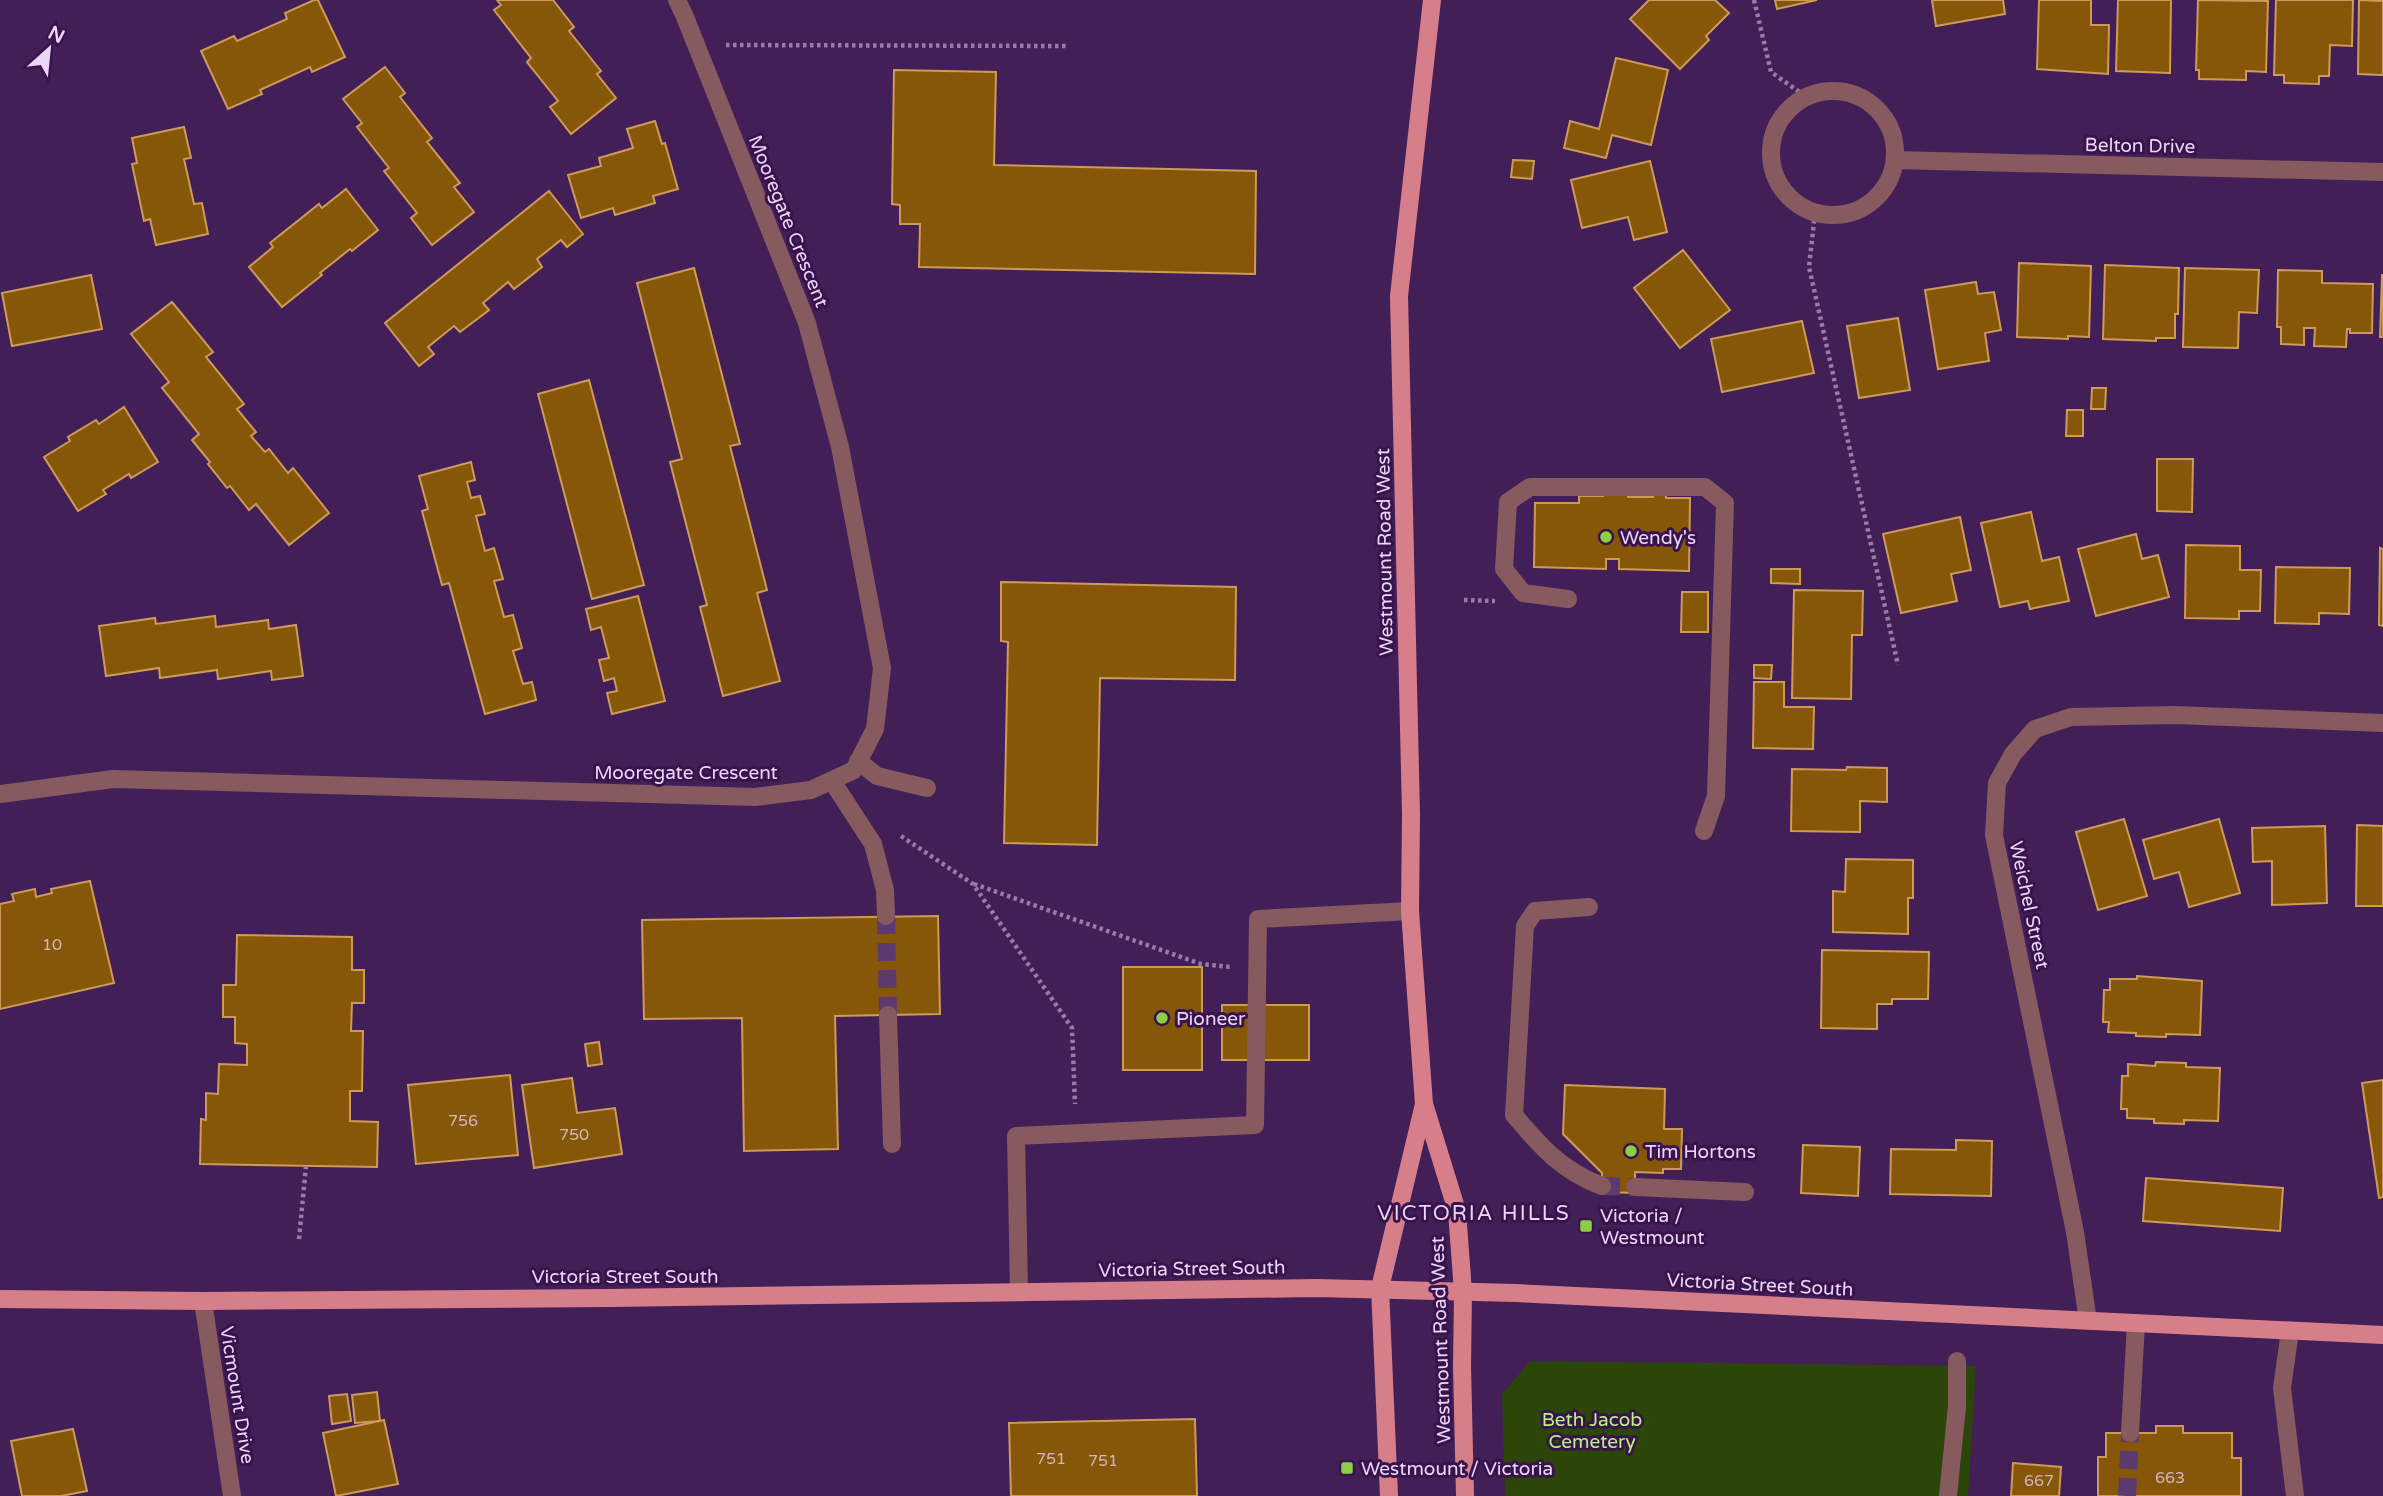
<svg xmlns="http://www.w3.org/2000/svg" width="2383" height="1496" viewBox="0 0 2383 1496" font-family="'Varela Round',sans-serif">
  <rect width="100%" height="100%" fill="#431f58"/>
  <!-- green -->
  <path fill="#2b4608" d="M1530,1361L1976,1366L1968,1496H1505L1502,1394Z"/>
  <!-- building -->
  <g fill="#875709" stroke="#cd9a5a" stroke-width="2">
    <path d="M314,0H318L345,57L312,72L310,67L260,90L262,94L228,109L201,51L234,36L237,41L287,19L285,13Z"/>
    <path d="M497,0H553L574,27L569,31L601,71L597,74L616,98L571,134L550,107L558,101L527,62L531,58L494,10L501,5Z"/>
    <path d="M1649,0H1715L1729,13L1706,36L1709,40L1680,69L1630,19Z"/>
    <path d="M1775,0H1817L1777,9Z"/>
    <path d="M1932,0H2003L2005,14L1936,26Z"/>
    <path d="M2039,0H2091V25H2109L2108,74L2037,69Z"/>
    <path d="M2118,0H2171L2170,73L2116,71Z"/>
    <path d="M2198,0L2268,1L2266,72L2246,71V80L2199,79V70H2196Z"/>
    <path d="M2276,0H2353L2352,46L2330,45L2329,76H2319V84L2284,83V75H2274Z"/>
    <path d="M2359,0L2383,1V75L2358,74Z"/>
    <path d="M1616,58L1668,70L1651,145L1612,135L1606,158L1564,148L1570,121L1599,129Z"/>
    <path d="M385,67L405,93L400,97L432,138L427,142L460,183L454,187L474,212L432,245L411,218L417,213L384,171L389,168L357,127L362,123L343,99Z"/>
    <path d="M894,70L996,72L994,165L1256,171L1255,274L919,267L920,224H900V205L892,204Z"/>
    <path d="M655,121L662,144L665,143L678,189L653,196L655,203L615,215L613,208L581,218L568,175L601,166L599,158L633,148L627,129Z"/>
    <path d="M184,127L191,158L184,159L194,204L202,203L208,234L156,245L150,219L144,221L132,164L137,163L132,138Z"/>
    <path d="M1513,160L1534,161L1532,179L1511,177Z"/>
    <path d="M1650,161L1667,232L1634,240L1628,217L1582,228L1571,180Z"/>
    <path d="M346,189L378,230L352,251L350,249L320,273L322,275L282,307L249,267L273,247L270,243L319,204L322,208Z"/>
    <path d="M549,191L583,234L567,247L561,240L537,259L542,267L514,289L508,282L483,303L489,310L460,332L454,326L428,347L434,354L419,366L385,323Z"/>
    <path d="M1683,250L1730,310L1680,348L1634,288Z"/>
    <path d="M2019,263L2091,266L2089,337L2068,336V339L2017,337Z"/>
    <path d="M2105,265L2179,268L2178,314H2175V338H2156V341L2103,339Z"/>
    <path d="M694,268L740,444L730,446L767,590L757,593L780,681L723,696L700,607L707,605L670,462L682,459L637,283Z"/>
    <path d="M2185,268L2259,270L2257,313L2239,312L2238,348L2183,347Z"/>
    <path d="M2278,270L2322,271V283L2373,284L2372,333H2350V329H2347L2346,347L2314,346L2315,328H2304V345L2281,344V327H2277Z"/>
    <path d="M91,275L102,329L12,346L2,293Z"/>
    <path d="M2382,275H2383V337H2380Z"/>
    <path d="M1976,282L1978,294L1994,292L2001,330L1985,333L1989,361L1938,369L1925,290Z"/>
    <path d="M172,302L213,352L206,357L244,404L237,409L256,432L251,436L265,452L269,449L288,473L293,468L329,513L289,545L256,504L249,510L230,486L227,488L208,464L210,462L192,440L199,434L162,388L169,382L131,334Z"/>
    <path d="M1898,318L1910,390L1859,398L1847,326Z"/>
    <path d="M1802,321L1814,373L1722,392L1711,339Z"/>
    <path d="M589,380L644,585L592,599L538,394Z"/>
    <path d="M2092,388H2106L2105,409H2091Z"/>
    <path d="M124,407L158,462L131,478L129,474L103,490L106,494L78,511L44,457L70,441L68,437L96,420L99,424Z"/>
    <path d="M2067,410H2083V436H2066Z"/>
    <path d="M2157,459H2193L2192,512L2157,511Z"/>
    <path d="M471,462L475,480L467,482L471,498L480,496L485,514L476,516L485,551L494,548L503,579L494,581L504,617L513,615L522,648L513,651L523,684L532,682L536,700L485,714L449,583L442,585L422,511L428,509L419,476Z"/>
    <path d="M1603,491H1628V497H1653V492H1666V498H1690L1689,571L1619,569V559H1606V569L1534,567L1535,503H1579V496H1603Z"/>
    <path d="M2031,512L2042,561L2059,557L2069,601L2030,609L2028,601L2000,607L1981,523Z"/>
    <path d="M1960,517L1971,570L1951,574L1957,601L1901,613L1883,534Z"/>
    <path d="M2136,534L2142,559L2158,555L2169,597L2096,616L2078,549Z"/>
    <path d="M2186,545L2240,546V570H2261L2260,611H2239V619L2185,618Z"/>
    <path d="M2380,548L2383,549V626L2379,625Z"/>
    <path d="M2276,567L2350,568L2349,614L2319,613V624L2275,623Z"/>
    <path d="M1771,569H1800V584L1771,583Z"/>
    <path d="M1001,582L1236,587L1235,680L1100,678L1097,845L1004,843L1008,642L1001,641Z"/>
    <path d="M1794,590L1863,591L1862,635H1852L1851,699L1792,698Z"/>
    <path d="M1682,592H1708V632H1681Z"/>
    <path d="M638,596L665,701L612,714L607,693L617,691L614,678L604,681L599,660L609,658L601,627L591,630L586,609Z"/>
    <path d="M215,616L216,627L268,620L269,629L296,625L303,676L272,680L271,671L218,679L217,670L160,678L159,668L106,676L99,626L155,618L156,624Z"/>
    <path d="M1754,665H1772L1771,679L1754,678Z"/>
    <path d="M1754,682H1784V707H1814L1813,749L1753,748Z"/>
    <path d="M1847,767L1887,768V802L1860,801V832L1791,831L1792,769L1846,770Z"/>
    <path d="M2124,819L2147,896L2098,910L2076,832Z"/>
    <path d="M2219,819L2240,893L2189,907L2179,872L2154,879L2143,840Z"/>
    <path d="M2357,825L2383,826V906H2356Z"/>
    <path d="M2325,826L2327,903L2272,905V861L2253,862L2252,828Z"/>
    <path d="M1846,859L1913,860V898H1908V934L1833,932V891L1845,892Z"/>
    <path d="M90,881L114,983L0,1009V904L14,901L12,894L35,889L36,897L52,893L51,889Z"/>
    <path d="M938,916L940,1014L835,1016L838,1149L744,1151L742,1018L644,1019L642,920Z"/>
    <path d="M237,935L352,937V970H364V1003H352L351,1031H363L362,1091H350V1121L378,1122L377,1167L200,1164L201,1119L206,1120V1093L218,1094L219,1064L247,1065V1044L235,1043V1017H223V985H236Z"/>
    <path d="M1822,950L1929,952L1928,999H1892V1004H1877V1029L1821,1028Z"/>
    <rect x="1123" y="967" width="79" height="103"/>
    <path d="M2137,976L2202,981L2200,1035L2166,1034V1037L2136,1036V1033L2108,1032L2109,1022H2103L2104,990H2110V979H2137Z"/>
    <rect x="1222" y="1005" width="87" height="55"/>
    <path d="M599,1042L602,1064L588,1066L585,1044Z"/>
    <path d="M2156,1062L2186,1063V1067L2220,1068L2218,1121L2184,1120V1124L2154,1123V1119L2127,1118V1109H2121L2122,1076H2128V1064L2155,1066Z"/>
    <path d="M510,1075L518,1155L416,1164L408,1085Z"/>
    <path d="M572,1078L577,1113L615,1108L622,1154L534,1168L522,1085Z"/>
    <path d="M2383,1080V1197L2379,1198L2362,1083Z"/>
    <path d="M1565,1085L1665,1089L1664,1129H1682L1681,1169H1663V1173L1635,1172V1193L1602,1192V1173L1563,1134Z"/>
    <path d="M1956,1140L1992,1141L1991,1196L1890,1194L1891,1149L1956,1150Z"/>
    <path d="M1803,1145L1860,1147L1858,1196L1801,1193Z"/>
    <path d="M2146,1178L2283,1188L2280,1231L2143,1221Z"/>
    <path d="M377,1392L380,1421L355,1423L352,1395Z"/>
    <path d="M347,1394L351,1421L332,1424L329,1396Z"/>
    <path d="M1195,1419L1197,1496H1011L1009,1423Z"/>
    <path d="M384,1420L398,1484L336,1496L323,1433Z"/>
    <path d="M2156,1426H2183V1433H2232V1458H2241V1496H2098V1457H2106V1433H2156Z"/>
    <path d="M73,1429L87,1491L61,1496H22L11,1441Z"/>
    <path d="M2013,1463L2061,1467L2059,1496H2011Z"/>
  </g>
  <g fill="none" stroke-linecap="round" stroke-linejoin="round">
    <!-- minor-tunnel -->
    <g stroke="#5c3a70" stroke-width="18" stroke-dasharray="18 9" stroke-linecap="butt">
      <path d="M886,916L888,1015"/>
      <path d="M1602,1186L1635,1187"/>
      <path d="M2127,1496L2130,1433"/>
    </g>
    <!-- path -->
    <g stroke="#977ba9" stroke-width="4.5" stroke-dasharray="3.5 3.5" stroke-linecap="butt">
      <path d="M1754,0L1771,72L1805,96"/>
      <path d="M726,45L1068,46"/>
      <path d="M1815,213L1809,267L1898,665"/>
      <path d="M1464,600L1495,601"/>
      <path d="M901,836L973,884L1072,1028L1075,1104"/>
      <path d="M974,884L1201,964L1231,967"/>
      <path d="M299,1239L306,1166"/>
    </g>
    <!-- minor -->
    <g stroke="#865a5f" stroke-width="18">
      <circle cx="1833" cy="153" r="62"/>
      <path d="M1895,160L2383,172"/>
      <path d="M1568,599L1523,593L1504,569L1508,502L1530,487H1705L1725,503L1716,796L1704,831"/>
      <path d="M858,761L877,776L927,788"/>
      <path d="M832,781L873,844L885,890L886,916"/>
      <path d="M0,794L113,779L755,797L811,790L854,770L875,729L882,668L840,447L807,323L685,17L677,0"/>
      <path d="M1589,907L1535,911L1525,926L1514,1115C1541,1147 1562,1171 1602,1186"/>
      <path d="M888,1015L892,1144"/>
      <path d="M1635,1187L1745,1192"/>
      <path d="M1019,1291L1016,1136L1255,1125L1258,919L1410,911"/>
      <path d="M203,1301L232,1496"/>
      <path d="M2088,1321L2075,1232L1994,835L1997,783L2013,754L2035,729L2071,717L2174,715L2383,723"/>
      <path d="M2290,1331L2282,1388L2295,1496"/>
      <path d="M2130,1433L2136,1323"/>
      <path d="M1948,1496L1957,1406V1361"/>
    </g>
    <!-- major -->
    <g stroke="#d77e8b" stroke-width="18">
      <path d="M1432,0L1399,296L1411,814L1410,911L1424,1104L1457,1211L1463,1292L1462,1366L1465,1496"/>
      <path d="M0,1299L203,1301L610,1298L1316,1288L1516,1293L2383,1335"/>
      <path d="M1389,1496L1380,1288L1424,1104"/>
    </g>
  </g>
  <!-- markers -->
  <g fill="#8cce45" stroke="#39144c" stroke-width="2.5">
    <circle cx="1606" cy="537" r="7"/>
    <circle cx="1162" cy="1018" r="7"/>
    <circle cx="1631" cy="1151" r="7"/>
    <rect x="1579" y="1219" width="14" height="14" rx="3.5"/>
    <rect x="1340" y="1461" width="14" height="14" rx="3.5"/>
  </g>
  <g text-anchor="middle" stroke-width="6" stroke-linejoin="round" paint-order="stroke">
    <!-- number labels -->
    <g font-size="16" fill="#d1b6bc">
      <text x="52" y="950">10</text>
      <text x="463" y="1126">756</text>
      <text x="574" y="1140">750</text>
      <text x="1051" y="1464">751</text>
      <text x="1103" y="1466">751</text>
      <text x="2170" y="1483">663</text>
      <text x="2039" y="1486">667</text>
    </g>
    <!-- street labels -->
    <g font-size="19" fill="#ead6f8" stroke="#39144c">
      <text transform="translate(2140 145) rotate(1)" y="7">Belton Drive</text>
      <text transform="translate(789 221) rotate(68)" y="7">Mooregate Crescent</text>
      <text transform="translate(1384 552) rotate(-91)" y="7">Westmount Road West</text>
      <text x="686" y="779">Mooregate Crescent</text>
      <text transform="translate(2030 905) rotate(78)" y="7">Weichel Street</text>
      <text transform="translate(1192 1268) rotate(-1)" y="7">Victoria Street South</text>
      <text x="625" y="1283">Victoria Street South</text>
      <text transform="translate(1760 1284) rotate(3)" y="7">Victoria Street South</text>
      <text transform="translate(1440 1340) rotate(-92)" y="7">Westmount Road West</text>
      <text transform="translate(238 1395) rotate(81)" y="7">Vicmount Drive</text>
    </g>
    <!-- poi labels -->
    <g font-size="19" fill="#ead6f8" stroke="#39144c" text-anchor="start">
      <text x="1620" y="544">Wendy's</text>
      <text x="1176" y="1025">Pioneer</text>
      <text x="1645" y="1158">Tim Hortons</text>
      <text x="1600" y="1222">Victoria /<tspan x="1600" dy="22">Westmount</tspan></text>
      <text x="1361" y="1475">Westmount / Victoria</text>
    </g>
    <!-- park labels -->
    <g font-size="19" fill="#b7f37f" stroke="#39144c">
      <text x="1592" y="1426">Beth Jacob<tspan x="1592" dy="22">Cemetery</tspan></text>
    </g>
    <!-- neighbourhood labels -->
    <g font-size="21" letter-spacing="2" fill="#ead6f8" stroke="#39144c">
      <text x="1474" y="1220">VICTORIA HILLS</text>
    </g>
  </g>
  <!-- north arrow -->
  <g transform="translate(49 49) rotate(27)" stroke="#39144c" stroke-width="5" paint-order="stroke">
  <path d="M0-5L12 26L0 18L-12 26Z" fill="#ead6f8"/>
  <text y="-10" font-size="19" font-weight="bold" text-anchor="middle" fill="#ead6f8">N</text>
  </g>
</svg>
